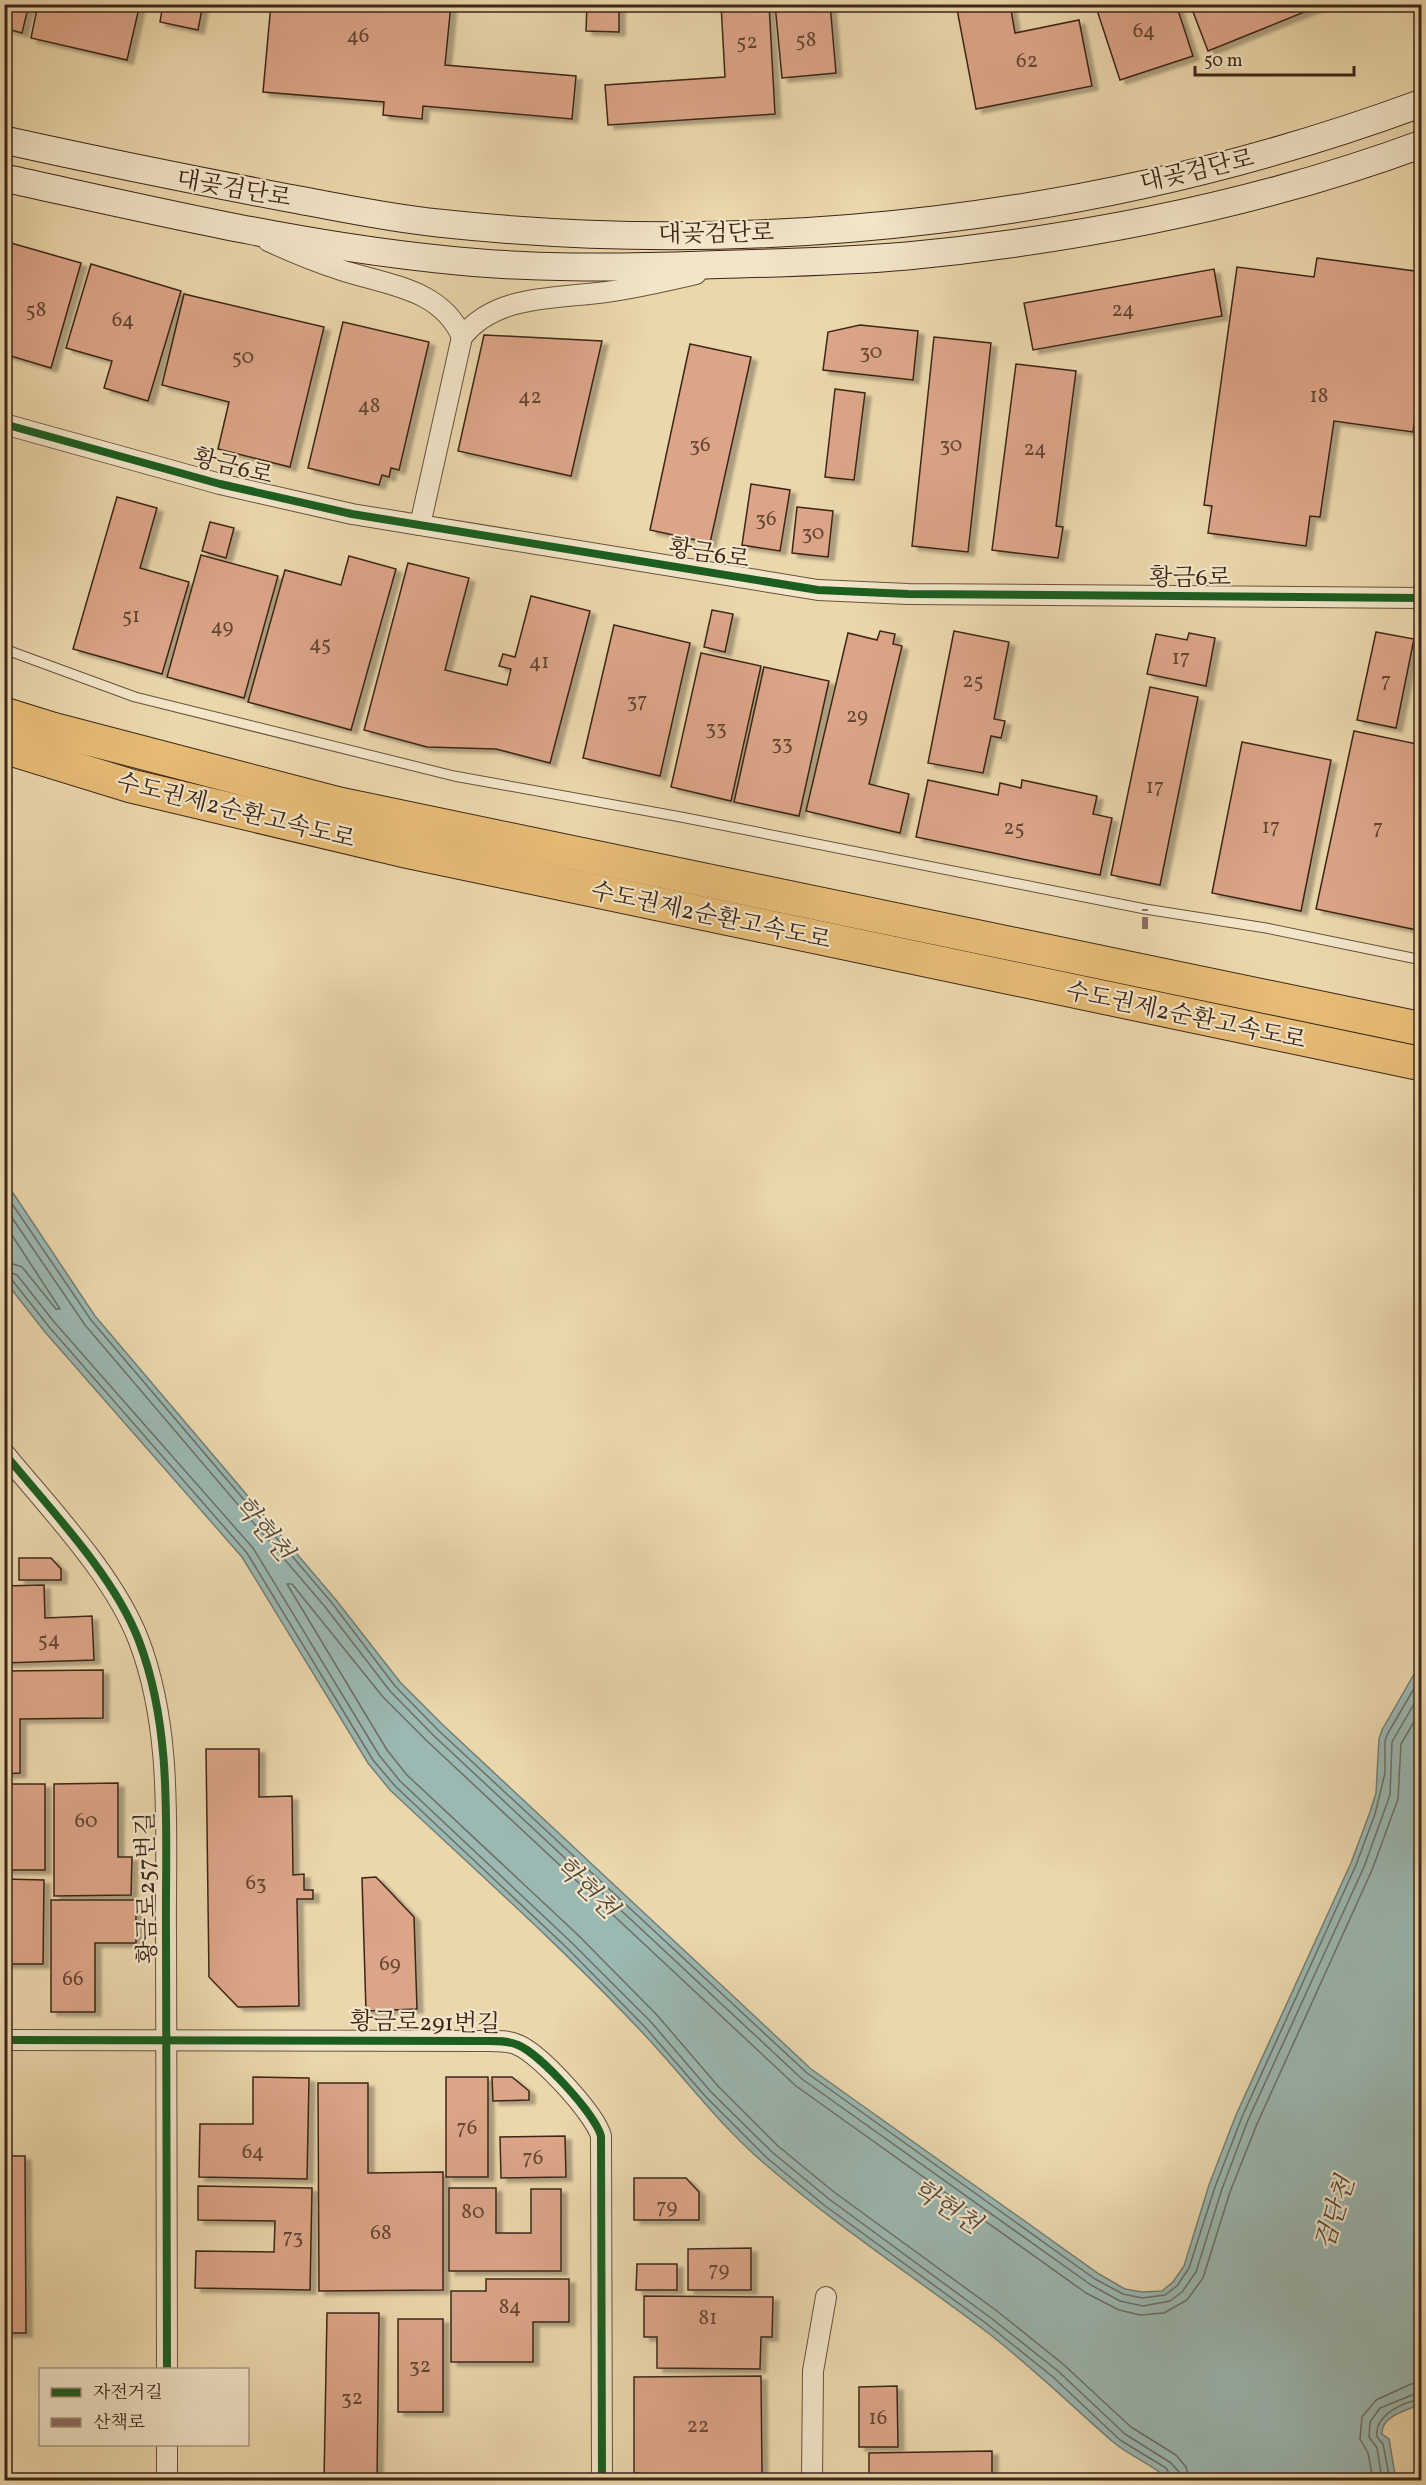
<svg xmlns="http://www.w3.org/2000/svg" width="1426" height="2485" viewBox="0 0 1426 2485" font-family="Vollkorn,'Noto Serif KR',serif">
  <defs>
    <filter id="shadow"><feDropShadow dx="6" dy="4" stdDeviation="1.5" flood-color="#0004"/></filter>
  </defs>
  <rect width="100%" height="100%" fill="#ebd7ac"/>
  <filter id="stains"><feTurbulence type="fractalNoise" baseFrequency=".00333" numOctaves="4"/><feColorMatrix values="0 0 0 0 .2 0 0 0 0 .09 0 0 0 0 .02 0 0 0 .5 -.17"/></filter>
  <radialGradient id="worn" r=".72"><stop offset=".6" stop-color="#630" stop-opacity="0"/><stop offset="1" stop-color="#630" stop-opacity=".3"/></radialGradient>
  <!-- water -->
  <path fill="#9bb8b2" stroke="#757e74" stroke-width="1.5" d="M5,1181L95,1316L336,1600L400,1682L443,1725L811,2069L1099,2274L1125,2289L1142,2292L1162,2291L1173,2282L1184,2266L1209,2185L1236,2115L1351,1863L1370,1812L1376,1793L1379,1739L1382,1730L1421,1662L1422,2404C1407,2410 1381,2416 1382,2434L1389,2439L1396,2480H1169C1153,2464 1131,2457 1113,2442C1070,2404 1029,2364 983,2329C910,2274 834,2224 765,2164C718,2124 682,2074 640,2030C561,1946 474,1869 390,1790L368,1763L242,1557L45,1332L5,1281Z"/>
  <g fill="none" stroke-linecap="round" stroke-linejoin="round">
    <!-- shore -->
    <g stroke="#6c6f65" stroke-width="1.5">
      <path d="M4,1192L91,1320L332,1603L395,1686L438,1730L807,2073L1095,2279L1123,2294L1142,2298L1165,2295L1177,2286L1189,2268L1215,2187L1242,2117L1356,1865L1375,1814L1385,1773V1741L1388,1733L1422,1675"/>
      <path d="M4,1206L85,1325L326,1608L390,1691L433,1735L802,2079L1091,2285L1120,2301L1143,2306L1170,2301L1182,2292L1196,2272L1222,2189L1248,2120L1364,1867L1390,1795L1392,1742L1422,1690"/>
      <path d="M4,1223L60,1309H56L22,1267L4,1261"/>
      <path d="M4,1270L17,1275L55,1323L253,1548L379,1755L400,1781L571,1942L651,2022L711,2092L772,2152L829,2199L991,2318L1058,2371L1125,2434L1171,2463L1179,2472L1180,2480"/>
      <path d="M4,1277L12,1280L50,1328L247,1553L373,1760L395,1786L566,1947L645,2027L706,2097L767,2158L824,2205L987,2324L1053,2377L1120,2440L1166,2468L1173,2480"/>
      <path d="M1190,2480L1186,2467L1176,2455L1131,2427L1063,2364L997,2311L834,2192L778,2146L718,2086L657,2015L578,1935L407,1775L387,1750L287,1584H292L383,1697L427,1741L796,2086L1086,2293L1119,2310L1140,2315L1164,2313L1187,2300L1203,2278L1230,2192L1257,2124L1372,1870L1398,1799L1401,1744L1422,1708"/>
      <path d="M1373,2480L1368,2453L1360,2439L1362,2417L1376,2400L1411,2384L1422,2382"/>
      <path d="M1382,2480L1377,2448L1369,2437L1370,2422L1380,2408L1422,2391"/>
      <path d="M1390,2480L1383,2444L1377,2437C1374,2415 1403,2402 1422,2399"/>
    </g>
  </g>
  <!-- building -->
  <g fill="#dca588" stroke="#3d2618" stroke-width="1.5" filter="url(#shadow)">
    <path d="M4,4H29L22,33L4,28Z"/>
    <path d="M38,4H123L139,8L127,60L31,38Z"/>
    <path d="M163,4H203L198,30L160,22Z"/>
    <path d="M271,4H451L445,65L576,76L572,119L423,106L422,119L383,115L384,102L263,92Z"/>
    <path d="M587,4H619V32L586,31Z"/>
    <path d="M721,4H769L775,114L608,125L605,85L725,77Z"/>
    <path d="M775,4H830L836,73L782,78Z"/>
    <path d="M956,4H1010L1015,33L1079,20L1092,86L976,109Z"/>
    <path d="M1095,4H1176L1193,56L1120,80Z"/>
    <path d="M1190,4H1324L1208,51Z"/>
    <path d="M4,241L81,263L51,368L4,354Z"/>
    <path d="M1317,258L1422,272V369L1413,432L1334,421L1320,517L1310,516L1306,546L1208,533L1212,506L1204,505L1237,267L1314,277Z"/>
    <path d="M91,264L181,291L148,401L104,388L112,361L66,348Z"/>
    <path d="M1214,269L1222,316L1033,350L1024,303Z"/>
    <path d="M184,294L324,327L290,467L218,449L229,402L162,385Z"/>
    <path d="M343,322L429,342L399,470L391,468L389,477L382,475L379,485L308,468Z"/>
    <path d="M860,325L918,331L913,380L823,370L828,332Z"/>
    <path d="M484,335L602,341L571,476L458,451Z"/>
    <path d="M934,337L991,343L968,552L912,546Z"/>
    <path d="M690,344L751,357L710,543L650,530Z"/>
    <path d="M1016,364L1076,371L1056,526L1063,527L1058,558L992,550Z"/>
    <path d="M835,389L865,393L854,480L825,477Z"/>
    <path d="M751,484L790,490L780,551L742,545Z"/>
    <path d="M117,497L157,508L140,568L189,582L162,674L73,649Z"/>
    <path d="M797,507L833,511L828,557L792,553Z"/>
    <path d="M210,522L234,528L226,558L202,551Z"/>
    <path d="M201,555L278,576L244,698L167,677Z"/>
    <path d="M349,556L396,569L351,730L248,702L285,570L341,585Z"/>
    <path d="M408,563L469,578L445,670L507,685L511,669L499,666L503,654L515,657L531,596L590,611L550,763L496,749L427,747L364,730Z"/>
    <path d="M712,610L733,614L725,652L704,647Z"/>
    <path d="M614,625L690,643L660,776L583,758Z"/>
    <path d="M880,631L895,634L893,644L902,646L869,784L909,794L900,833L806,811L848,633L877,640Z"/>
    <path d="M954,631L1009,642L994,719L1005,721L1001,738L991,736L983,773L928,763Z"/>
    <path d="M1376,632L1414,639L1396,728L1357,720Z"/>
    <path d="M1189,633L1215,638L1206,686L1147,674L1156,634L1187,640Z"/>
    <path d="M701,653L761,666L731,801L671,787Z"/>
    <path d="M764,667L829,681L799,816L734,802Z"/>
    <path d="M1150,687L1198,697L1160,885L1111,875Z"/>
    <path d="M1354,731L1422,745V931L1316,909Z"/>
    <path d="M1242,742L1331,760L1301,911L1212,893Z"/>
    <path d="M928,780L998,795L1000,783L1021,788L1022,780L1097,796L1093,814L1112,818L1100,875L916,837Z"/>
    <path d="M19,1558H51L61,1569V1580H19Z"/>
    <path d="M44,1585L45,1618L92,1616L94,1660L4,1663V1586Z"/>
    <path d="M103,1670V1718L20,1719V1773L4,1774V1671Z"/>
    <path d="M206,1749H259V1797L292,1796L293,1875L304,1874V1890H313V1899H297L299,2006L238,2007L209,1977Z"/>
    <path d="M118,1783V1857H132L131,1895L54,1896V1784Z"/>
    <rect x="4" y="1784" width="41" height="86"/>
    <path d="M376,1877L414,1917L417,2009L366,2011L362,1878Z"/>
    <path d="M4,1879L44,1880L43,1964H4Z"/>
    <path d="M51,1900H136V1943H95V2012H51Z"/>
    <path d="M253,2077L309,2078L307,2179L199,2177L200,2124H253Z"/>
    <rect x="446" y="2077" width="42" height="100"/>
    <path d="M492,2077H512L529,2091V2100L493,2101Z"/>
    <path d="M318,2083H368V2173L443,2172V2290L319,2291Z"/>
    <path d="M565,2136L566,2177L501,2178L500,2137Z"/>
    <path d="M4,2156H25L26,2333H4Z"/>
    <path d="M634,2178H686L699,2192V2220H634Z"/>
    <path d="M198,2186L312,2188L310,2290L195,2288L196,2251L274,2252L275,2221L198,2220Z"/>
    <path d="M449,2188H496V2233H531V2189H561V2271H449Z"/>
    <path d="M751,2248V2290H688V2249Z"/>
    <path d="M637,2264H677V2290H636Z"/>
    <path d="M486,2279H569V2322H533V2362H451V2291H486Z"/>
    <path d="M644,2296L773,2297L772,2337H761L760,2369L657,2368V2337H644Z"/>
    <path d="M327,2313H379L377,2480H324Z"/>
    <rect x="398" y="2319" width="45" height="93"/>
    <path d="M761,2376L762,2474L679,2475V2480H641L640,2473H634V2377Z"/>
    <path d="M897,2386L898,2447H859V2387Z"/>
    <path d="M992,2451V2480H872L869,2477V2453Z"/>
  </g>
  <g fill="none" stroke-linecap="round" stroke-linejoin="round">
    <defs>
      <path id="lane" d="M4,649L135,697L454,776L681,817L1145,909L1266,928L1422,960"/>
      <g id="street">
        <path d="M268,241C292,252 316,262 341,270C386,285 441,288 462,337"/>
        <path d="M4,424L220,484L352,514L818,590L908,594L1422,598"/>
        <path d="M420,525L462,337C496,294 556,299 606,292C636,288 666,281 696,274"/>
        <path d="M4,1453C49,1508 114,1575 139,1641C174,1733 165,1837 166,1934C167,2079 166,2224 167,2370"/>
        <path d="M4,2040L482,2041C494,2041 507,2040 518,2045C540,2054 595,2114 601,2136L602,2480"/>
        <path d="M167,2444V2480"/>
        <path d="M812,2480L813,2371L826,2297"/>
      </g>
      <g id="secondary">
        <path d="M4,140C99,161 193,180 288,198C338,207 388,218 438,223C767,259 1111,218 1422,103"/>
        <path d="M4,178C147,209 292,244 438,259C527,269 615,268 705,265C772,263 840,262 907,256C1081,239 1257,205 1422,144"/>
      </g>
      <g id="highway">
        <path d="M4,714L52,729L339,804L1422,1029"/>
        <path d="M4,747L131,786L401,850L1422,1064"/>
      </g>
    </defs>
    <!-- lane casing -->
    <use href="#lane" stroke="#68523d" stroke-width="11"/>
    <!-- street casing -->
    <use href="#street" stroke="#68523d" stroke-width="22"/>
    <!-- secondary casing -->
    <use href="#secondary" stroke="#3d2618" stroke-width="29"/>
    <!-- highway casing -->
    <use href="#highway" stroke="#3d2618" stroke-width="35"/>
    <!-- lane -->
    <use href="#lane" stroke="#f2e5c9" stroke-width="9"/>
    <!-- street -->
    <use href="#street" stroke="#f2e5c9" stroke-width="20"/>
    <!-- secondary -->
    <use href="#secondary" stroke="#f2e5c9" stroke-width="27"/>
    <!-- highway -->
    <use href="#highway" stroke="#e6bc76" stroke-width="33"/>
    <!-- quiet -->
    <path stroke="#8d6e63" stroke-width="6" stroke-dasharray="12 6" stroke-linecap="butt" d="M1145,929V909"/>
    <defs>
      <g id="cycleway">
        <path d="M4,424L220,484L352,514L818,590L908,594L1422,598"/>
        <path d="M4,1453C49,1508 114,1575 139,1641C174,1733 165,1837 166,1934C167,2079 166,2224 167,2370"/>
        <path d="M4,2040L482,2041C494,2041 507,2040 518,2045C540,2054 595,2114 601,2136L602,2480"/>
      </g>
    </defs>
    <!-- cycleway casing -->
    <use href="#cycleway" stroke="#f2e5c9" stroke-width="11"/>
    <!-- cycleway -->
    <use href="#cycleway" stroke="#1b5e20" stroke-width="8"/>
  </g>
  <g text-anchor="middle" stroke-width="4.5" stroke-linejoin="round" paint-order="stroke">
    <!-- number labels -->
    <g font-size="21" fill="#654634">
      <text x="1144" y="37">64</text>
      <text x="358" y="42">46</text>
      <text x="806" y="46">58</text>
      <text x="747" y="48">52</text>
      <text x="1027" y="67">62</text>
      <text x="36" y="316">58</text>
      <text x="1123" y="316">24</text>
      <text x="123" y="326">64</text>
      <text x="871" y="358">30</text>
      <text x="243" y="363">50</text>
      <text x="1319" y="402">18</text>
      <text x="530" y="403">42</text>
      <text x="369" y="412">48</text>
      <text x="700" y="451">36</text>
      <text x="951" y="451">30</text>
      <text x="1035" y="455">24</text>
      <text x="766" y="525">36</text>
      <text x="813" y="539">30</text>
      <text x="131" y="622">51</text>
      <text x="222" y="633">49</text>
      <text x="320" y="650">45</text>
      <text x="1181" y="664">17</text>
      <text x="539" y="668">41</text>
      <text x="973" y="687">25</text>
      <text x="1386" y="687">7</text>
      <text x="637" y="707">37</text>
      <text x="857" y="722">29</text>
      <text x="716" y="734">33</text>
      <text x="782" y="749">33</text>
      <text x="1155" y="793">17</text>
      <text x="1271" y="833">17</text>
      <text x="1014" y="834">25</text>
      <text x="1378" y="834">7</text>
      <text x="49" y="1646">54</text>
      <text x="86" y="1827">60</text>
      <text x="256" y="1889">63</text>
      <text x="390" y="1970">69</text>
      <text x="73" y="1985">66</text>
      <text x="467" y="2134">76</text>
      <text x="253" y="2158">64</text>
      <text x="533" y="2164">76</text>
      <text x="667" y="2213">79</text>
      <text x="473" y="2218">80</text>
      <text x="381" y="2239">68</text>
      <text x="293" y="2243">73</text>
      <text x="719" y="2276">79</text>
      <text x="510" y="2313">84</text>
      <text x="708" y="2324">81</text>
      <text x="420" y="2372">32</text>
      <text x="352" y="2404">32</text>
      <text x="878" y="2424">16</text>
      <text x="698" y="2432">22</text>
    </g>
    <!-- street labels -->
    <g font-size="24" fill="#3d2618" stroke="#f2e5c9">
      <text transform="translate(1197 170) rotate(-13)" y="8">대곶검단로</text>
      <text transform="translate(234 188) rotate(10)" y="8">대곶검단로</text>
      <text transform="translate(716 233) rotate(-1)" y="8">대곶검단로</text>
      <text transform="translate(233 466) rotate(14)" y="8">황금6로</text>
      <text transform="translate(709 553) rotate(9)" y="8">황금6로</text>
      <text x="1190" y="585">황금6로</text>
      <text transform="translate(236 810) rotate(14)" y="8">수도권제2순환고속도로</text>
      <text transform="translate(711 915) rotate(12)" y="8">수도권제2순환고속도로</text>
      <text transform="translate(1186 1015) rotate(12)" y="8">수도권제2순환고속도로</text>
      <text transform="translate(146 1888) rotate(-91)" y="8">황금로257번길</text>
      <text transform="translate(425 2022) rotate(1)" y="8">황금로291번길</text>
    </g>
    <!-- water labels -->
    <g font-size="26" font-style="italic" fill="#544a3e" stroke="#f2e5c9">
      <text transform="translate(264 1528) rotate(50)" y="9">학현천</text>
      <text transform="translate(587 1887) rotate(44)" y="9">학현천</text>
      <text transform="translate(947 2206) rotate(33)" y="9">학현천</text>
      <text transform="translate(1334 2213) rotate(-72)" y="9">검단천</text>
    </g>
  </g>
  <!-- margin -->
  <rect width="1426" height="2485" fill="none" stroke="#ebd7ac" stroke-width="24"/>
  <rect x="6" y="6" width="1414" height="2473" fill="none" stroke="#3d2618" stroke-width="3"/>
  <rect x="12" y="12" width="1402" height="2461" fill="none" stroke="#3d2618" stroke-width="1.5"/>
  <!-- legend -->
  <rect x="39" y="2368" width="210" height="78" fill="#f2e5c9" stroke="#aa9982" stroke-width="1.5"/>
  <rect x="51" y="2388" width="30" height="9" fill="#1b5e20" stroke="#aa9982" stroke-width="1.5"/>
  <text x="93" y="2398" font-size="18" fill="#3d2618">자전거길</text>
  <rect x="51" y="2418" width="30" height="9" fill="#8d6e63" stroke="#aa9982" stroke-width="1.5"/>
  <text x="93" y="2428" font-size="18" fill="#3d2618">산책로</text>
  <!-- scale -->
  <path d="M1195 66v9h159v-9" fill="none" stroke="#3d2618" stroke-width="3"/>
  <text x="1204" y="66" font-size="18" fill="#3d2618" stroke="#f2e5c9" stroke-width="4.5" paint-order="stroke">50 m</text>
  <rect width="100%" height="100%" filter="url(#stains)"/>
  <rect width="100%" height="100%" fill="url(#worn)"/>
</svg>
